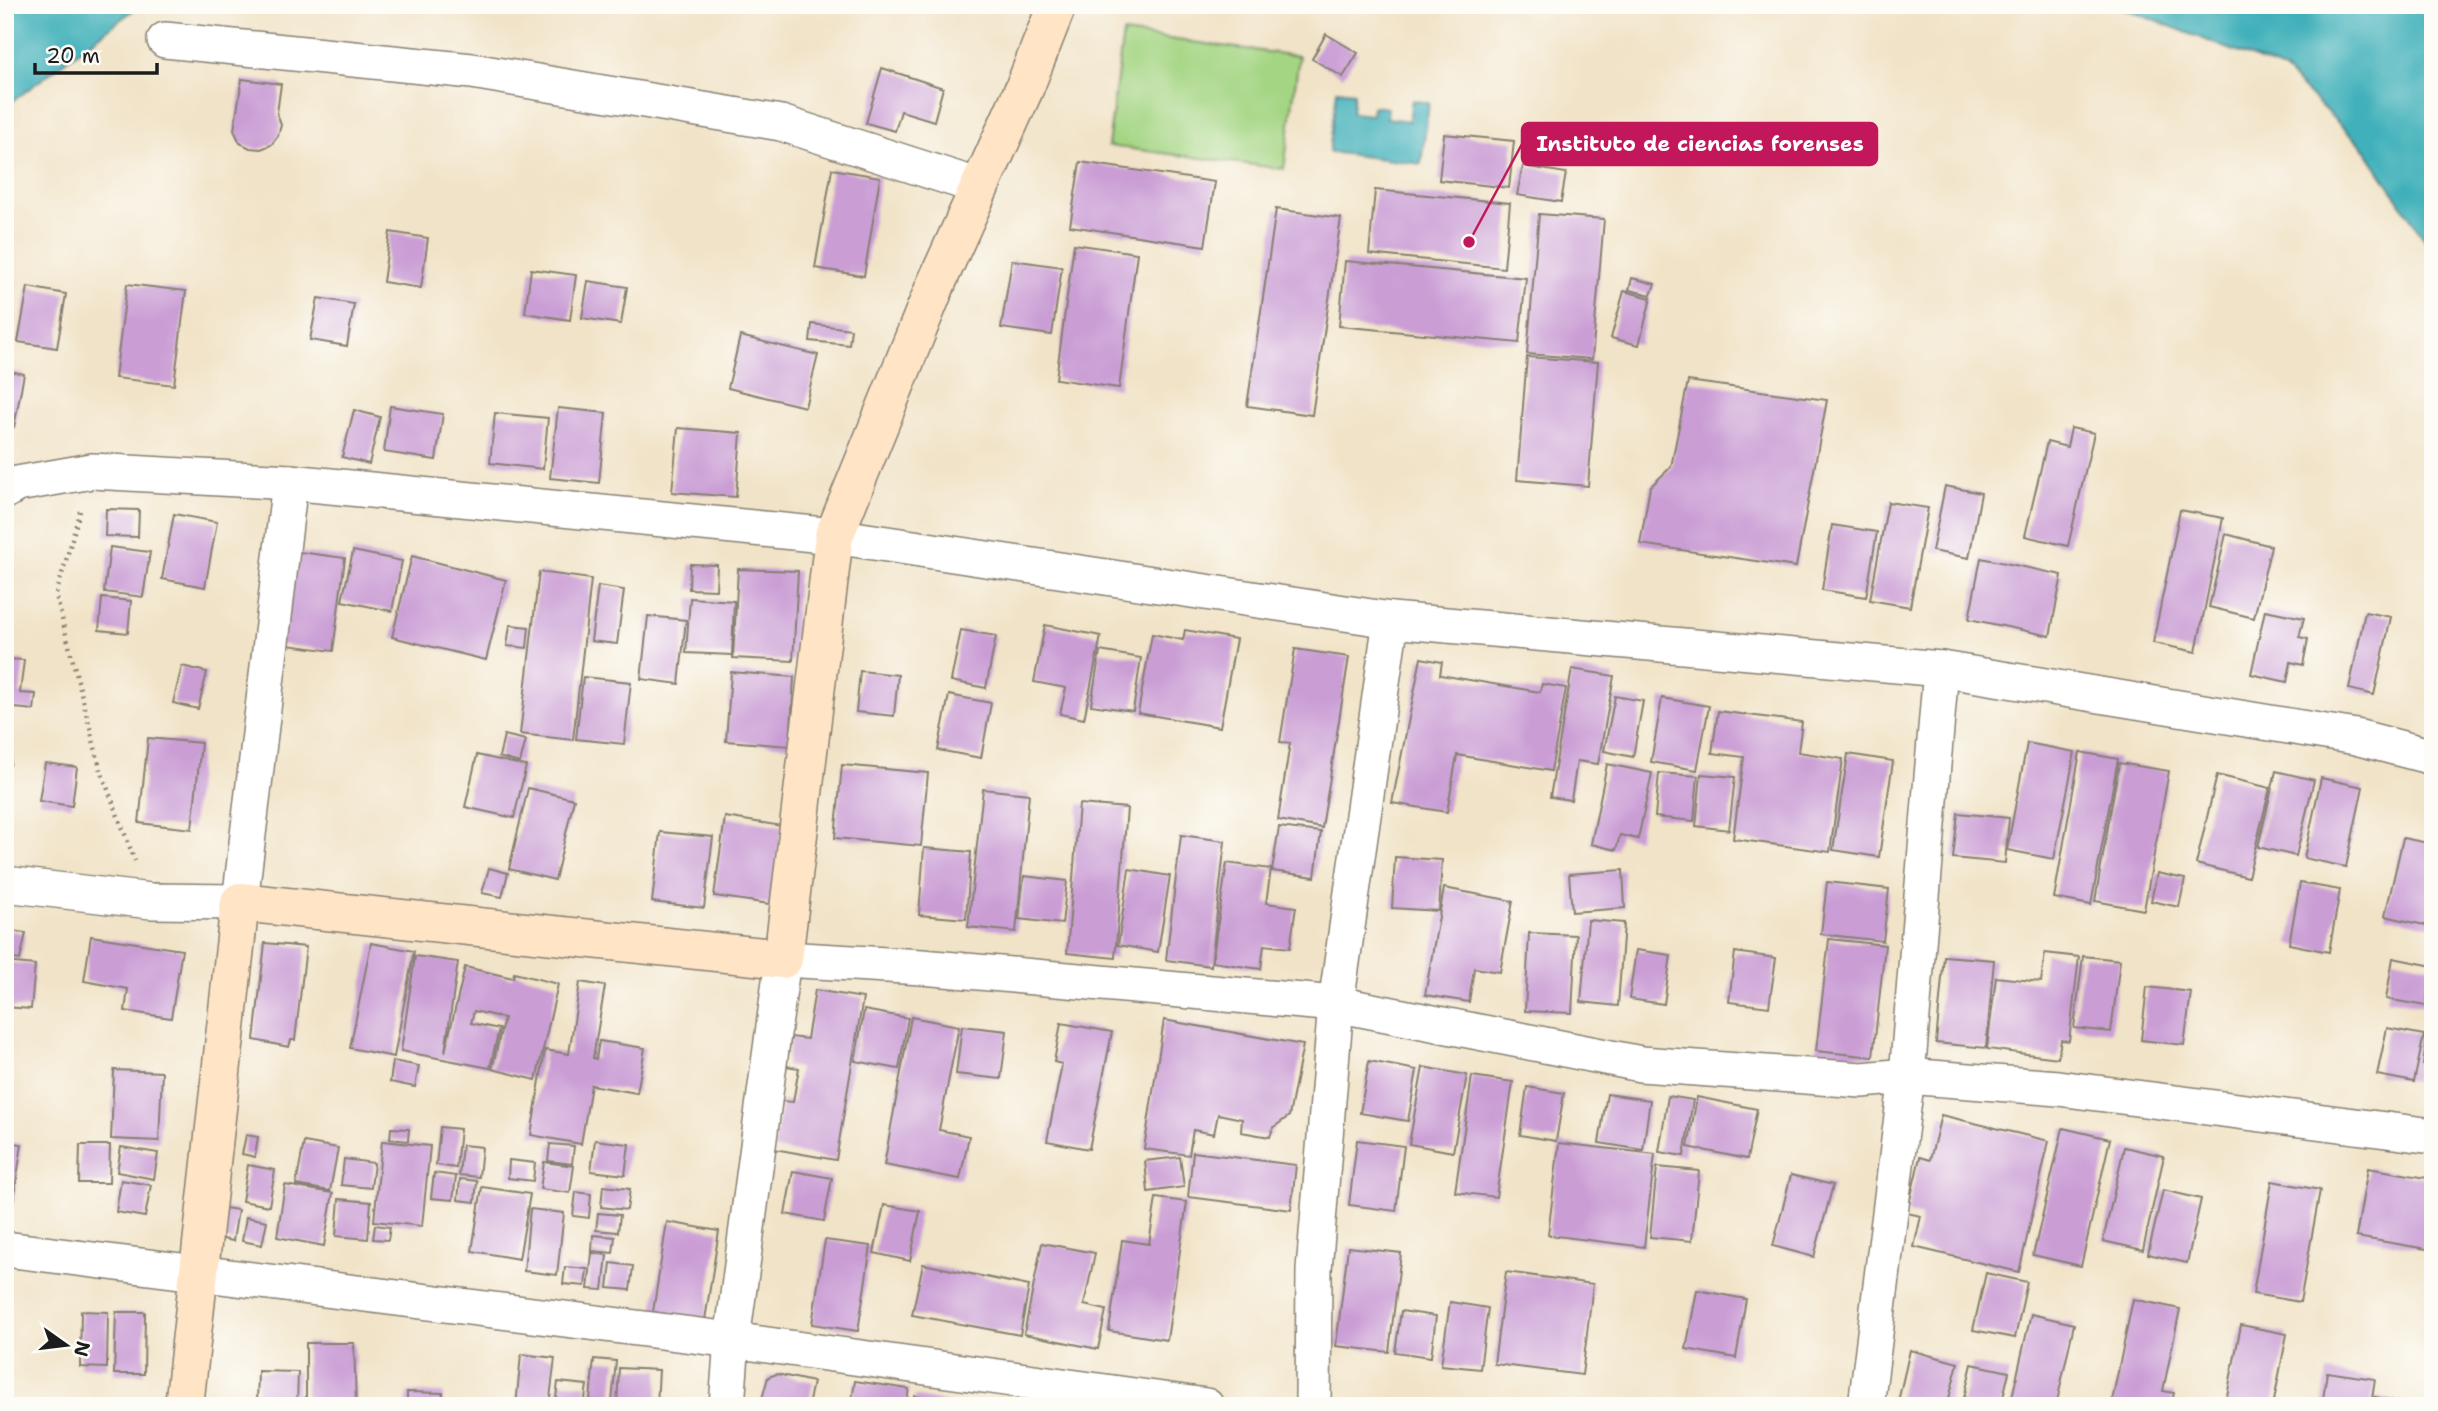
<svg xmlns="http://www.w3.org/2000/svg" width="2438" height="1411" viewBox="0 0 2438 1411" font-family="'Shantell Sans',sans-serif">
  <rect width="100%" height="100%" fill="#fdfcf7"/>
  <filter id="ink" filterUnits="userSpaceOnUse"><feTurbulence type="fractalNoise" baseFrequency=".0143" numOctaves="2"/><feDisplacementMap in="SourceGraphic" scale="14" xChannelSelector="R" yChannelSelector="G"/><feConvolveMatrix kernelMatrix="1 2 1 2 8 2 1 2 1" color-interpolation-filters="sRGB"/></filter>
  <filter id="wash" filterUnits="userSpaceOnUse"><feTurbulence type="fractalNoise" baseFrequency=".00686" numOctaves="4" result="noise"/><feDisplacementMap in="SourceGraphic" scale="28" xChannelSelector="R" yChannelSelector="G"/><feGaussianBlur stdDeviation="1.57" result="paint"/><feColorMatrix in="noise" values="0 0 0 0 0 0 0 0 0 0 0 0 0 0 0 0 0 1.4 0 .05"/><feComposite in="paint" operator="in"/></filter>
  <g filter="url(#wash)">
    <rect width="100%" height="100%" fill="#f1e3c7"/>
    <!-- green -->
    <path fill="#a4d583" stroke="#607850" stroke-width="2" d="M1123,33L1299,56L1284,169L1108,146Z"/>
    <!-- water -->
    <g fill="#40b0ba" stroke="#2e666b" stroke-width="2">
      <path d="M5,5H140L5,107Z"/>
      <path d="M2115,5H2433V252L2365,149L2284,70Z"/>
      <path d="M1337,90L1354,92L1352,113L1372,115L1373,106L1388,108L1387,118L1409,121L1412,100L1429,103L1421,164L1329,152Z"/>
    </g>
    <g id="blocks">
      <!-- building -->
      <g fill="#ca9ed5">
        <path d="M1326,34L1358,53L1343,77L1312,59Z"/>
        <path d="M882,68L943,88L934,121L901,111L895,131L866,123Z"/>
        <path d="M242,79L281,84L277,113L281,125L278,136L271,145L261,149L250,148L240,143L234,130Z"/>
        <path d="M1444,134L1514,141L1509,188L1439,180Z"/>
        <path d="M1080,162L1215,182L1205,246L1070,226Z"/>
        <path d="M1523,166L1566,173L1561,202L1517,195Z"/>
        <path d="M832,169L880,177L864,276L815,268Z"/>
        <path d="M1375,190L1510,203L1504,268L1369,254Z"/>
        <path d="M1276,209L1341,218L1312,415L1247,406Z"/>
        <path d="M1539,214L1604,219L1592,359L1527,354Z"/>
        <path d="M390,232L428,238L421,288L383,282Z"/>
        <path d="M1074,244L1137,253L1119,388L1056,379Z"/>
        <path d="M1012,260L1062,267L1052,335L1001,328Z"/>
        <path d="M1345,261L1526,278L1519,343L1339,326Z"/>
        <path d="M531,269L576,275L570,320L525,313Z"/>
        <path d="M1632,278L1655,284L1651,295L1629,290Z"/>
        <path d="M588,281L627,287L621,324L582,318Z"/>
        <path d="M127,284L186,291L174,385L115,378Z"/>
        <path d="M28,287L66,294L57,348L18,342Z"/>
        <path d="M1624,291L1651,298L1639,345L1611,338Z"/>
        <path d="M318,298L354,304L347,346L310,340Z"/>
        <path d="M812,324L851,329L849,345L810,341Z"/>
        <path d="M740,336L818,355L805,407L728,388Z"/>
        <path d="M1527,357L1598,362L1588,486L1517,480Z"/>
        <path d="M5,370L24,374L14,427L5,425Z"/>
        <path d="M1688,381L1827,400L1796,567L1640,544L1650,487L1671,467Z"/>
        <path d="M390,406L443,414L436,460L384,452Z"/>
        <path d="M558,408L606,413L599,483L550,478Z"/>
        <path d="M354,410L380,417L369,464L342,457Z"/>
        <path d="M495,413L548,418L543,469L490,463Z"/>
        <path d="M678,428L741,433L736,497L672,492Z"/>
        <path d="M2071,428L2094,433L2068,546L2025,536L2047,442L2067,447Z"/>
        <path d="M1945,486L1981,493L1969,558L1932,551Z"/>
        <path d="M1888,502L1928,508L1910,607L1870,600Z"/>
        <path d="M106,509L139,510L138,537L105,536Z"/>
        <path d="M2180,510L2223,518L2196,652L2153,643Z"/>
        <path d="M174,514L217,522L205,587L162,579Z"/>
        <path d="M1832,525L1877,532L1866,597L1822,590Z"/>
        <path d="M2226,534L2271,546L2254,618L2209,607Z"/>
        <path d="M110,547L150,552L143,597L104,592Z"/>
        <path d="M292,551L345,558L333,651L279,644Z"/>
        <path d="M353,551L402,561L392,611L342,601Z"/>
        <path d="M412,556L506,580L486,660L392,637Z"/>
        <path d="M1981,558L2062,575L2050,636L1969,619Z"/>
        <path d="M690,564L717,565L716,590L689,589Z"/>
        <path d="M738,569L798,571L793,661L733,658Z"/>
        <path d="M539,572L591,579L573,740L520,734Z"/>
        <path d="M598,586L624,590L617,644L591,641Z"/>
        <path d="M102,598L131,601L128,633L99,630Z"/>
        <path d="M690,598L734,601L732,655L686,653Z"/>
        <path d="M2265,610L2304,618L2299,637L2308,639L2303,665L2291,662L2287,682L2251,674Z"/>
        <path d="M2365,612L2391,617L2374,695L2349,689Z"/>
        <path d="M648,616L686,620L679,684L641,679Z"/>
        <path d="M510,625L529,627L527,648L507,646Z"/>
        <path d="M1045,625L1101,636L1084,719L1060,714L1066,688L1034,682Z"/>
        <path d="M961,630L996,636L986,688L951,681Z"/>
        <path d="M1185,630L1236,639L1220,727L1138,713L1152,634L1183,640Z"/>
        <path d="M1295,649L1349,657L1322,828L1278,820L1290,743L1280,742Z"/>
        <path d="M1100,651L1141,658L1133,711L1091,705Z"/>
        <path d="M1421,658L1442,662L1440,675L1540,692L1542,684L1566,688L1551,771L1457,755L1447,812L1392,803Z"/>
        <path d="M5,659L24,660L20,693L36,694L34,710L5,707Z"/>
        <path d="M182,666L207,672L198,709L173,703Z"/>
        <path d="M1572,669L1614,676L1598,764L1577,761L1571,800L1550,797Z"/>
        <path d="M860,671L898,675L894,716L856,712Z"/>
        <path d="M731,672L794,677L790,746L726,741Z"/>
        <path d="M583,677L631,682L624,744L576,739Z"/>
        <path d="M949,695L991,703L981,758L938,750Z"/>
        <path d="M1615,696L1643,701L1633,757L1604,751Z"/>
        <path d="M1662,698L1709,706L1697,770L1651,762Z"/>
        <path d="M1718,711L1802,722L1798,752L1843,759L1830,852L1733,839L1744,757L1712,753Z"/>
        <path d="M504,735L526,740L520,763L499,757Z"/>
        <path d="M148,738L201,743L192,829L139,823Z"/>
        <path d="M5,740L14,741L10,765L5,764Z"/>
        <path d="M2027,743L2075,752L2054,859L2007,850Z"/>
        <path d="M2080,752L2118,759L2091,905L2054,898Z"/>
        <path d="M1848,754L1893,761L1879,857L1833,850Z"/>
        <path d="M477,755L526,766L514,818L465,807Z"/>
        <path d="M45,763L77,767L72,806L39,801Z"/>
        <path d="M2119,763L2169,771L2144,910L2095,901Z"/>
        <path d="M1607,764L1652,773L1638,839L1620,835L1616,850L1591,844Z"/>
        <path d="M842,765L928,773L921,846L835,838Z"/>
        <path d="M2276,771L2314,780L2296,856L2258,847Z"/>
        <path d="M1659,773L1698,776L1694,821L1655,817Z"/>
        <path d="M1701,774L1735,777L1729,830L1696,826Z"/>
        <path d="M2217,775L2270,788L2248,877L2196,864Z"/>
        <path d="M2321,778L2363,787L2346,867L2304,858Z"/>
        <path d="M528,788L574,799L555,880L509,869Z"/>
        <path d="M983,789L1029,794L1016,932L968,927Z"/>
        <path d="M1079,804L1127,808L1115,958L1067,953Z"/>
        <path d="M1958,813L2009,818L2005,863L1953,858Z"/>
        <path d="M725,817L782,826L770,904L714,896Z"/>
        <path d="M1279,827L1321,832L1315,877L1272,871Z"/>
        <path d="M660,832L713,837L704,908L652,902Z"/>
        <path d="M1181,835L1225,841L1211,966L1166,960Z"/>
        <path d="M2403,838L2433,844V927L2385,916Z"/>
        <path d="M924,848L971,852L966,919L919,915Z"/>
        <path d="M1395,857L1442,860L1439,911L1392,908Z"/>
        <path d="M1227,863L1271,869L1266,903L1296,907L1290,948L1264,945L1261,969L1212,962Z"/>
        <path d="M489,868L508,873L502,897L482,893Z"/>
        <path d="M1129,869L1170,876L1158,952L1118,945Z"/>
        <path d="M1623,870L1625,908L1572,912L1569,874Z"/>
        <path d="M2157,873L2185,879L2179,907L2151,901Z"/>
        <path d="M1024,876L1067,881L1062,924L1019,919Z"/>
        <path d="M1827,882L1889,889L1883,941L1821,934Z"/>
        <path d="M2300,883L2340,890L2329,952L2289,944Z"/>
        <path d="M1444,888L1513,901L1500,972L1474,968L1469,1002L1425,995Z"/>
        <path d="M1588,920L1624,923L1618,1006L1581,1002Z"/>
        <path d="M5,930L26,933L20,960L5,958Z"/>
        <path d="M1529,933L1576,935L1572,1013L1525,1011Z"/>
        <path d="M91,936L182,950L171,1018L125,1011L128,989L84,981Z"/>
        <path d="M1829,939L1885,945L1873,1057L1816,1051Z"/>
        <path d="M265,943L306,947L295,1040H291L289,1047L254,1040Z"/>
        <path d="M371,943L414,951L394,1057L350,1048Z"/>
        <path d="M1636,950L1671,955L1664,1004L1629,999Z"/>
        <path d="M1735,952L1776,958L1769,1007L1729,1002Z"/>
        <path d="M2045,953L2079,957L2069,1041L2061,1040L2058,1058L1987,1049L1996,977L2041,982Z"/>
        <path d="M415,956L458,962L445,1052L465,967L513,978L514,973L558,984L536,1080L492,1069L504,1018L474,1011L471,1023L499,1029L490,1068L401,1051Z"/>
        <path d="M1944,956L1994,960L1986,1048L1936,1043Z"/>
        <path d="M2083,956L2120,960L2111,1032L2074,1028Z"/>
        <path d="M2393,958L2433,966L2426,1006L2386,999Z"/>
        <path d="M5,962L35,965L31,1009L5,1007Z"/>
        <path d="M580,982L605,986L593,1058L596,1059L599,1041L645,1048L637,1093L591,1085L581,1144L531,1135L545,1050L569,1054Z"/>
        <path d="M2147,987L2191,992L2184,1045L2141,1040Z"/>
        <path d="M815,990L863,998L836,1160L774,1149L782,1101L793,1102L799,1068L786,1066L791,1037L807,1039Z"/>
        <path d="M864,1010L908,1018L899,1069L855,1061Z"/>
        <path d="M2431,1014H2433V1067L2423,1065Z"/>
        <path d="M911,1017L959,1026L939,1130L969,1136L960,1179L884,1165Z"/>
        <path d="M1164,1020L1303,1045L1289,1116L1273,1128L1270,1137L1241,1132L1242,1119L1218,1114L1214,1134L1193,1130L1189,1155L1144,1149Z"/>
        <path d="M1061,1023L1112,1032L1089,1149L1047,1141L1062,1064L1054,1062Z"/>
        <path d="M962,1026L1007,1031L1001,1079L956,1074Z"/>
        <path d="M2387,1028L2424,1035L2414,1082L2377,1075Z"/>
        <path d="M393,1061L419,1066L415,1087L390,1082Z"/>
        <path d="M1369,1061L1417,1070L1408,1121L1360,1113Z"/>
        <path d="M1423,1067L1467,1075L1453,1152L1409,1144Z"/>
        <path d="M114,1070L162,1072L159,1141L111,1139Z"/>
        <path d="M1472,1076L1513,1082L1496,1197L1455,1192Z"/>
        <path d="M1527,1087L1564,1093L1556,1141L1520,1135Z"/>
        <path d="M1607,1094L1650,1100L1643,1150L1599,1143Z"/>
        <path d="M1668,1096L1693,1100L1684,1156L1659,1152Z"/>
        <path d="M1697,1097L1757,1109L1747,1159L1688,1147Z"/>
        <path d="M1941,1115L2049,1141L2019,1272L1914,1247L1921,1216L1907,1213L1920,1157L1930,1160Z"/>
        <path d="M440,1127L460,1129L456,1168L436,1165Z"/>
        <path d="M391,1128L409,1129L408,1141L390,1139Z"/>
        <path d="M2063,1128L2110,1139L2081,1266L2033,1255Z"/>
        <path d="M246,1135L258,1137L255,1157L242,1154Z"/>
        <path d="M595,1140L629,1144L625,1175L591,1171Z"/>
        <path d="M1357,1140L1404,1146L1396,1211L1349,1205Z"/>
        <path d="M382,1141L430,1146L422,1226L374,1221Z"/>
        <path d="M5,1142L22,1144L13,1203L5,1202Z"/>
        <path d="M304,1142L338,1148L330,1191L296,1185Z"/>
        <path d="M1559,1143L1655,1154L1644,1247L1548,1235Z"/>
        <path d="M550,1144L574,1146L572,1164L548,1161Z"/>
        <path d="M80,1145H110L109,1183H79Z"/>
        <path d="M462,1145L482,1147L479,1177L459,1175Z"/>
        <path d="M121,1147L158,1153L154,1179L117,1172Z"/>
        <path d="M2124,1147L2164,1156L2143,1250L2103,1241Z"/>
        <path d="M1193,1152L1296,1165L1291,1210L1188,1197Z"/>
        <path d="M1180,1157L1184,1187L1148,1192L1145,1161Z"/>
        <path d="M344,1159L374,1163L371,1188L341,1185Z"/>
        <path d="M509,1160L535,1163L533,1181L508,1178Z"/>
        <path d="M544,1162L574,1166L570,1193L540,1189Z"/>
        <path d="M248,1165L275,1170L269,1206L242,1201Z"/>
        <path d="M1657,1167L1699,1171L1692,1241L1650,1237Z"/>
        <path d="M2368,1168L2433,1179V1250L2356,1237Z"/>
        <path d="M793,1171L832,1178L824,1221L785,1214Z"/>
        <path d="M434,1173L456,1176L453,1200L431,1198Z"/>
        <path d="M1791,1175L1833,1185L1814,1257L1773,1246Z"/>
        <path d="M460,1179L477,1181L475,1202L458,1200Z"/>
        <path d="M121,1180L151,1185L145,1217L116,1212Z"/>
        <path d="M2272,1181L2320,1190L2300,1302L2253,1294Z"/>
        <path d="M285,1185L333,1193L324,1246L277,1237Z"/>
        <path d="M603,1186L630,1189L627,1210L601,1207Z"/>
        <path d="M482,1187L530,1194L519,1259L472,1251Z"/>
        <path d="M2163,1190L2201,1199L2187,1263L2148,1254Z"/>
        <path d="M576,1192L591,1194L589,1218L573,1216Z"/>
        <path d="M1156,1198L1187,1202L1167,1340L1109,1331L1122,1240L1149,1244Z"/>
        <path d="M339,1199L371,1202L368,1239L336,1236Z"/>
        <path d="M884,1205L920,1211L910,1261L874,1253Z"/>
        <path d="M218,1207L238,1210L233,1241L213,1237Z"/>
        <path d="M530,1209L564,1213L557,1275L524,1271Z"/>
        <path d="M598,1213L620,1215L618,1232L596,1230Z"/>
        <path d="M246,1217L267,1221L262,1245L242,1241Z"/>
        <path d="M667,1222L719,1231L705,1320L653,1312Z"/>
        <path d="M375,1225L390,1227L388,1240L373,1239Z"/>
        <path d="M593,1235L615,1237L613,1253L592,1251Z"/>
        <path d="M825,1240L871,1246L858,1331L812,1324Z"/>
        <path d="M1042,1243L1095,1253L1084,1305L1106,1310L1098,1349L1024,1334Z"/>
        <path d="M1348,1247L1401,1253L1389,1352L1336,1346Z"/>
        <path d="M592,1253L607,1255L603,1290L588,1289Z"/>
        <path d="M611,1263L633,1266L630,1290L608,1288Z"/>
        <path d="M923,1264L1029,1286L1020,1335L912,1315Z"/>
        <path d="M565,1267L587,1269L585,1286L563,1284Z"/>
        <path d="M1506,1272L1593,1284L1582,1375L1494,1364Z"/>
        <path d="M1986,1273L2027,1282L2015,1338L1973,1330Z"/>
        <path d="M1697,1290L1746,1299L1736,1358L1686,1349Z"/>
        <path d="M2133,1299L2180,1309L2163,1391L2174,1393L2171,1406H2111Z"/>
        <path d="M1450,1302L1488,1308L1480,1369L1441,1365Z"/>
        <path d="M81,1311L108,1312L107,1368L80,1367Z"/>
        <path d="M1401,1311L1436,1316L1431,1357L1395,1352Z"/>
        <path d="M116,1312H145L144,1374H114Z"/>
        <path d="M2031,1314L2074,1324L2056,1406H2010Z"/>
        <path d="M2241,1325L2287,1334L2273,1406H2225Z"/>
        <path d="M306,1343H354L356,1406H306Z"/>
        <path d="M1910,1350L1958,1363L1947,1406H1897Z"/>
        <path d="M521,1354L555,1358L549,1406H516Z"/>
        <path d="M594,1359L616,1361L612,1402L590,1400Z"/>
        <path d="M1972,1364L2009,1372L2001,1406H1962Z"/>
        <path d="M619,1368L659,1370L657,1406H617Z"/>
        <path d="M258,1371L298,1372L297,1406H257Z"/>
        <path d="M2327,1372L2375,1379L2371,1406H2322Z"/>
        <path d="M777,1374L813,1382L808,1406H760L768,1377Z"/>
        <path d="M855,1381L909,1389L906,1406H851Z"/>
        <path d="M558,1382L587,1385L584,1406H555Z"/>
        <path d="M407,1392L443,1393V1406H407Z"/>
        <path d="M915,1396L955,1405V1406H913Z"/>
        <path d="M2375,1397L2411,1404V1406H2373Z"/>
      </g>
    </g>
  </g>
  <g filter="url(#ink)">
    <use href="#blocks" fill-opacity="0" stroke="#868072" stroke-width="2"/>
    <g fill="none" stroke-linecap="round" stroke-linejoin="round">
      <defs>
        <g id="street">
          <path d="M165,40L472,71L781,123L980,187"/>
          <path d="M5,491L17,484L92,471L290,482L834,536L1391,620L1941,669L2356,737L2433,757"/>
          <path d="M5,884L151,901L240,902L290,482"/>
          <path d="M5,1249L732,1340L1206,1406"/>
          <path d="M727,1406L732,1340L783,959L922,967L1336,1004L1641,1064L1862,1080L1907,1076L2058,1088L2433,1136"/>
          <path d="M1313,1406L1314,1270L1336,1004L1391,620"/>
          <path d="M1866,1406L1907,1076L1941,669"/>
        </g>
        <path id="secondary" d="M184,1406L240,902L783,959L834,536L936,284L1024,89L1057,5"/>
      </defs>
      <!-- street casing -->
      <use href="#street" stroke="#868072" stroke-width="38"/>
      <!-- secondary casing -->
      <use href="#secondary" stroke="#868072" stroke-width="41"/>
      <!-- path -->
      <path stroke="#868072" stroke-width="4.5" stroke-dasharray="2 5" stroke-linecap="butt" d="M80,511L56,595L101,771L135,861"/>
      <!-- street -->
      <use href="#street" stroke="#fff" stroke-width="35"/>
      <!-- secondary -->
      <use href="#secondary" stroke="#ffe4c6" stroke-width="38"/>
    </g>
  </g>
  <!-- callouts -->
  <path fill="none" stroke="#c2185b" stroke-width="2.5" d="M1469 242L1522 144"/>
  <circle fill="#c2185b" stroke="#fdfcf7" stroke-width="2.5" cx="1469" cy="242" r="7"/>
  <rect fill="#c2185b" stroke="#c2185b" stroke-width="2.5" x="1522" y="123" width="355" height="42" rx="7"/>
  <g font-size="21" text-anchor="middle" font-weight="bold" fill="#fff">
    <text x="1700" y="151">Instituto de ciencias forenses</text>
  </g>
  <!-- margin -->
  <rect width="2438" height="1411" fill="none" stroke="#fdfcf7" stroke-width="28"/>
  <!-- north arrow -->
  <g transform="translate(66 1345) rotate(104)" stroke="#fdfcf7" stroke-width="5" paint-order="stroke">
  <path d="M0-5L12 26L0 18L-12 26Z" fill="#1c1c1c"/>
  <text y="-10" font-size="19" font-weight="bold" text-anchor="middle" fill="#1c1c1c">N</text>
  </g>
  <!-- scale -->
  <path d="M35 63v10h122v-10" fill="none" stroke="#1c1c1c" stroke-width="3.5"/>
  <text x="46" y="63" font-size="21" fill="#1c1c1c" stroke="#fdfcf7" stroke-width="5" paint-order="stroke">20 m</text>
</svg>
